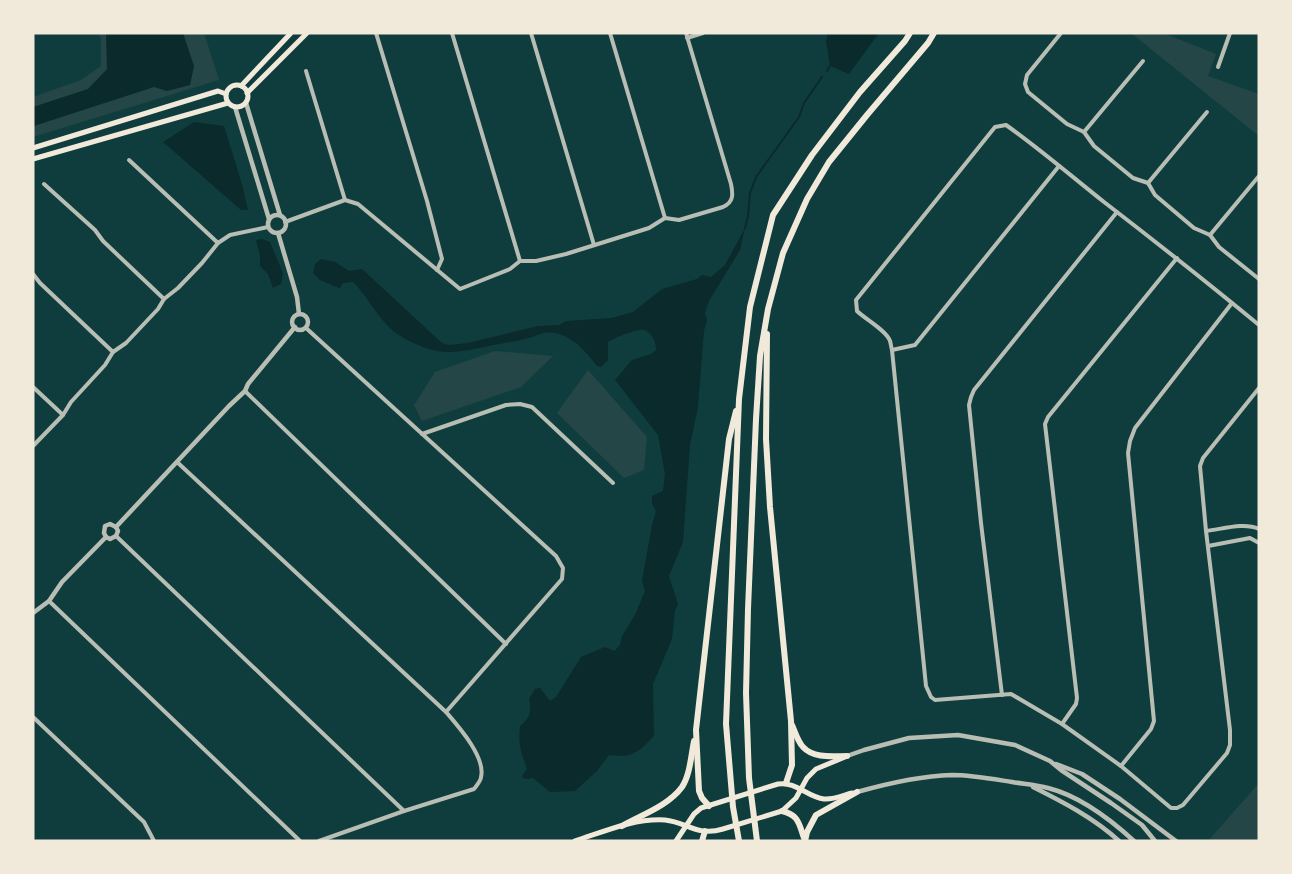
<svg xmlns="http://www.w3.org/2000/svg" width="1292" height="874" viewBox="0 0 1292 874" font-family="'Golos Text',sans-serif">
  <rect width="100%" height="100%" fill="#0f3d3e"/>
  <!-- green -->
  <g fill="#244646">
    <path d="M97,33H204L219,80L33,137V97L81,80L101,66V38Z"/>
    <path d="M1131,33H1163L1216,54L1208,76L1259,94V136Z"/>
    <path d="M495,351L553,356L521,387L422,421L414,405L435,372Z"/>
    <path d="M588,370L647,437L644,470L624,478L557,413Z"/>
    <path d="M1259,783V841H1208Z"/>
  </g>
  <!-- water -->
  <g fill="#0a2a2b">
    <path d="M106,33H183L194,66L190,85L167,91L154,87L34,126L33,107L88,89L107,69Z"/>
    <path d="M828,33H879L849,74L830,66L826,41Z"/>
    <path d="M194,122L224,126L242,184L248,210H241L163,142Z"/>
    <path d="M745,228L740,250L709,301L705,313L707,320L704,331L698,407L690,445L683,542L669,576L678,604L675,611L672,639L653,684L654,736C645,745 638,754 624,756C619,756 614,755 609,755L597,771L575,791L550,792L533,778L528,779L523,778L522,776L527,769C521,752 518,745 520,726C530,718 532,711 529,699L535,689L540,688L550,701L556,697L581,657L605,647L614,651L620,645L622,636L635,615L645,591L642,581L652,525L656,511L652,504V496L663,491L665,474L658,435L615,380L632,360L651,354L656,350C656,343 652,332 644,330C638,328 614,338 608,342V360L601,367L597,366C586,352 574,337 555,333C545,331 538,335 529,338C517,341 505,343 493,345C470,350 448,356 426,348C417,345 400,337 393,331C377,317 368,297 353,282L343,283L340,288H339L320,280L313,273L315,264L321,259L335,262L349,271L362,269L442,343L449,345L468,343L538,326L559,325L566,321L611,318L633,312L662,289L697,279L702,275L711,277L725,265Z"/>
    <path d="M262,239L270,242L283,273L281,284L273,288L268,274L260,266V256L256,240Z"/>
  </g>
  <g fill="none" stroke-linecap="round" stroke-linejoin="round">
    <!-- stream -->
    <g stroke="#0a2a2b" stroke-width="2">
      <path d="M827,71L830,66"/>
      <path d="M745,228L748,216L750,193L756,177L799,117L804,103L822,77"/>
    </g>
    <!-- minor -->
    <g stroke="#b8beb3" stroke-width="4">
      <path d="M376,33L427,201L442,259L437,270"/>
      <path d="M452,33L520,261"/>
      <path d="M531,33L594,245"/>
      <path d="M610,33L665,218"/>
      <path d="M1061,33L1027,75L1025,84L1028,92L1067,124L1084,132L1094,146L1133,178L1148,183L1155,195L1194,228L1210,235L1219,247L1259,279"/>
      <path d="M687,38L703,33"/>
      <path d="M1218,67L1230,33"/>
      <path d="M306,71L345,200"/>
      <path d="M1084,132L1143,61"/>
      <path d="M129,160L218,243"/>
      <path d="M1148,183L1207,112"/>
      <path d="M44,184L95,230L103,241L164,299"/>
      <path d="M285,222L345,200L358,204L460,289L510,269L520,261H536L566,254L649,228L665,218L679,220L723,207C734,202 733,194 731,184L686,33"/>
      <path d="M1210,235L1259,176"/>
      <path d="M33,274L40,283L113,352"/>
      <path d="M1259,325C1208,283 1156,242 1104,202C1071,176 1040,149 1006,125L995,127L856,300L857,311C865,319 887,331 890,341C891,344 891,347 892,350L926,686L931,697L935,700L1011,694L1062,724L1121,766L1171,808H1177L1183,805L1227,753L1230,745V730L1206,531L1200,466L1203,458L1259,388"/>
      <path d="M306,328L556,556L563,568L562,579L446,712"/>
      <path d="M892,350L915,345L1059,166"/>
      <path d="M33,387L63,415"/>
      <path d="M245,391L506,644"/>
      <path d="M422,434L506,405L520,404L532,407L613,483"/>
      <path d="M33,446L63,415L71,402L105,365L113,352L126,343L158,309L164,299L178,288L202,263L218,243L230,235L268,227"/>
      <path d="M177,462L446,712C458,726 486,757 481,777C481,781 476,786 474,789L404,811L319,841"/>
      <path d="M1206,531C1223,529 1244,522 1259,529"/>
      <path d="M116,536L404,811"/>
      <path d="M1208,546L1250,538L1259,543"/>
      <path d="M49,601L300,841"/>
      <path d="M1002,695L981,523L969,405L971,397L974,390L1117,212"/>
      <path d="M33,717L144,822L154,841"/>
      <path d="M1062,724L1076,704L1077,698L1045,424L1048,417L1177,258"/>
      <path d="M1121,766L1151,729L1154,721L1128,453L1130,441L1135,428L1232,303"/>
    </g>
    <!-- tertiary -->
    <g stroke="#b8beb3" stroke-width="4.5">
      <path d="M246,103L280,215"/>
      <path d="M235,107L269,219"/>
      <circle cx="277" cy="224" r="9"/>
      <path d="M278,233L297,297L299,314"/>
      <circle cx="300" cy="322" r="8"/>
      <path d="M116,527L229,406L245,391L248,384L295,327"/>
      <path d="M106,537L104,533L105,526L110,524L116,527"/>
      <path d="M106,537L110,539L116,536L118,531L116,527"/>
      <path d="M33,613L49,601L62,582L106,537"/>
      <path d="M847,756L864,750L909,738L958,735L1015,745L1050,761L1061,770L1111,803L1142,825L1155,841"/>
      <path d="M1056,764L1082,774L1120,799L1176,841"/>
      <path d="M1033,787C1063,802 1094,818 1119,841"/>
      <path d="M857,792C889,783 919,776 952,775C972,775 993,779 1012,782C1024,784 1037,785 1048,788C1080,796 1110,819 1134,841"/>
    </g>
    <!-- secondary -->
    <g stroke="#f1e9da" stroke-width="5">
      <circle cx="237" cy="96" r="11"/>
      <path d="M241,86L291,33"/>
      <path d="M247,93L307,33"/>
      <path d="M33,148L218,91L226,94"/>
      <path d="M33,159L228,103"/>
      <path d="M575,841C603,832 634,818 665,820C687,822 697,837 723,829L782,811L796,798L807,778L816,769L845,757"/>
      <path d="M676,841L694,814L701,808L778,784C796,781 807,797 824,799C833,800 844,795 852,793"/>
    </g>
    <!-- trunk -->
    <g stroke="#f1e9da" stroke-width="6">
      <path d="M767,334L766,439L770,507L791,721L792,765L786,783"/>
      <path d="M792,725C795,732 798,742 803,747C814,759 834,756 847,756"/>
      <path d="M709,806L702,798L699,791L696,730L729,439L736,411"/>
      <path d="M782,811C799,815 799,824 804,838"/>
      <path d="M622,826C641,815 668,806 682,787C690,775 691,756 694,741"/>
      <path d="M702,841L705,831"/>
      <path d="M739,841L733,807L726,724L739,399L750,307L773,215L812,155L860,92L905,41L910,33"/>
      <path d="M757,841L749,778L746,693L748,609L756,419L760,356L768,309L783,253L807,199L829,162L867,115L928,43L934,33"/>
      <path d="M805,841L807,832L816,815L857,792"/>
    </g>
  </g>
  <!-- border -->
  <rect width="1292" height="874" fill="none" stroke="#f1e9da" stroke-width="69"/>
</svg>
